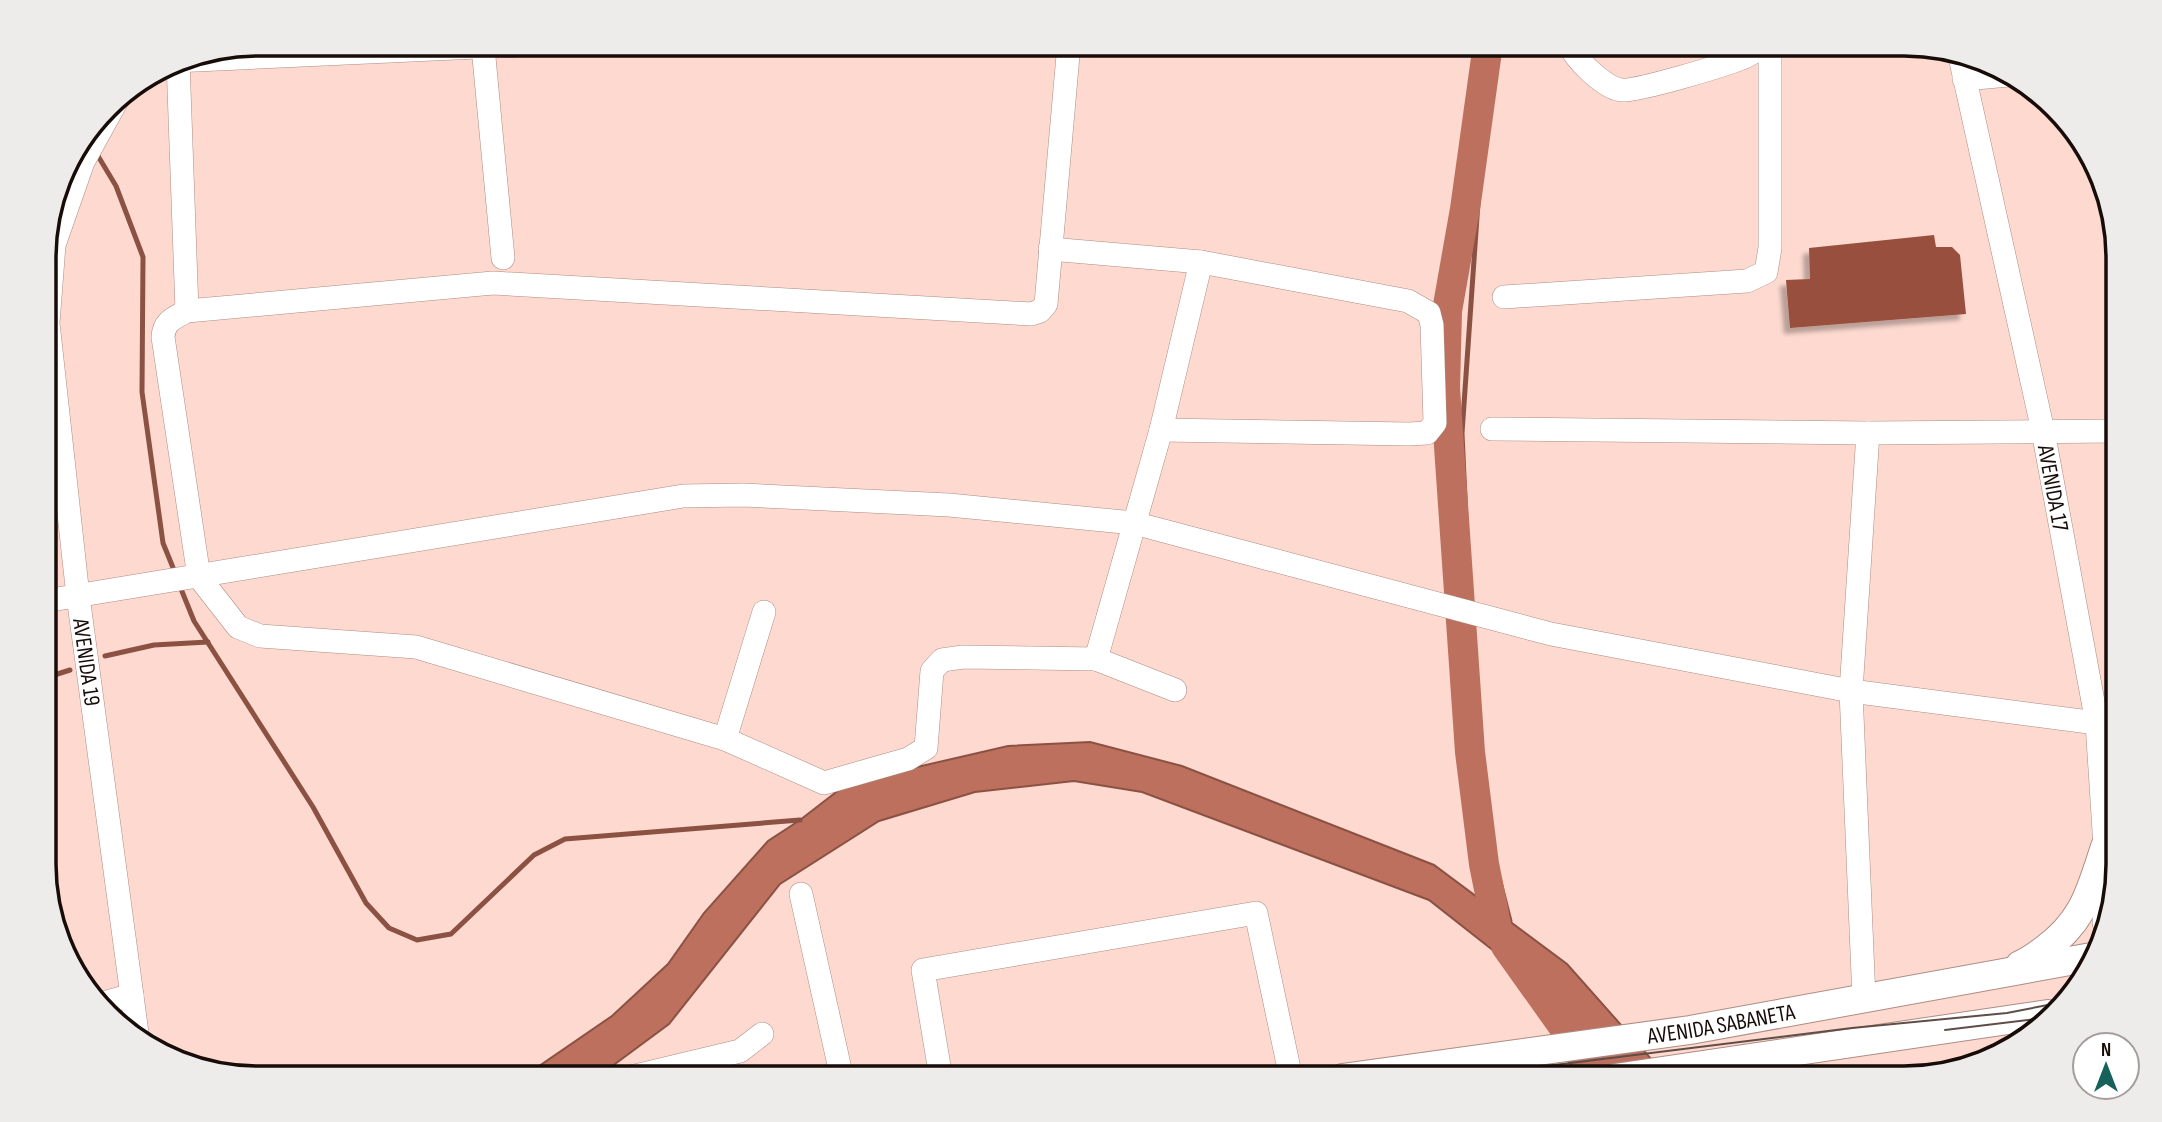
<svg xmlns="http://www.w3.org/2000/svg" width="2162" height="1122" viewBox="0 0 2162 1122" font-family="'Sofia Sans Condensed',sans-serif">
  <defs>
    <filter id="shadow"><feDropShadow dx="-6" dy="6" stdDeviation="2" flood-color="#0004"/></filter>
  </defs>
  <rect width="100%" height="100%" fill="#fdd9cf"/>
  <!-- water -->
  <path fill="#bc705d" stroke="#8b5244" stroke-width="2" d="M1090,742L1182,766L1434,865L1567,964L1668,1078H1576L1555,1028L1546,992L1429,900L1142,792L1074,781L975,792L879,821L780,884L669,1024L596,1078H510L539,1066L612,1016L668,964L704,913L768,841L800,820L848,783L1008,746Z"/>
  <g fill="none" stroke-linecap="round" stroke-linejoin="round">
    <!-- stream -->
    <g stroke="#8b5244" stroke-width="5">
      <path d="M95,151L116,186L143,257L142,392L163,543L176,575"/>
      <path d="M179,584L194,621L313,807L366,903L389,928L417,940L451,934L534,855L565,839L800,820"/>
      <path d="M1470,607L1462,433L1489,44"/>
      <path d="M1470,620L1486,827L1510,921"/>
      <path d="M105,656L154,645L208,642"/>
      <path d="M45,678L70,670"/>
    </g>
    <!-- river -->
    <g stroke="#bc705d" stroke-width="30">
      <path d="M1488,44L1465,209L1447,311L1445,388L1470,752L1484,864L1498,934"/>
      <path d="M1506,946L1573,1040"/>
    </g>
  </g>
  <!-- building -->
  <path fill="#98503d" filter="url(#shadow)" d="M1934,235L1936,247H1952L1960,255L1966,314L1790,328L1786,280L1810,279L1809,248Z"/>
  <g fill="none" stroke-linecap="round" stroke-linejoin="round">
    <defs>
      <g id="minor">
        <path d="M1069,44L1046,304L1040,311L1031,314L493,283L187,311C174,318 164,321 163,337L199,577L238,627L260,636L416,647L725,739L824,783L908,759L926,748L932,671L942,660L963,657L1096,659L1161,430L1201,262"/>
        <path d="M1569,44C1575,59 1603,87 1621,90C1636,92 1725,65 1742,58C1751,55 1758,48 1766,44"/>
        <path d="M483,47L503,258"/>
        <path id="s1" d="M1960,57L2043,431L2097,723L2106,862L2104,923"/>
        <path d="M174,61L544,44"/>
        <path d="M178,61L187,311"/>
        <path d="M1964,79L2009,75"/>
        <path d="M120,95L83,162L54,245L48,323L78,596L137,1033"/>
        <path d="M1050,249L1201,262L1408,301L1429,313L1432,325L1435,423L1427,433L1409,434L1161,430"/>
        <path d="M1504,297L1747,281L1766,272L1770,248V44"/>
        <path d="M1492,429L1868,433"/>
        <path d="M45,601L683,496L743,495L949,505L1134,523L1551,634L1851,691L2097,723L2118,722"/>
        <path d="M1096,659L1175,690"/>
        <path d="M725,739L764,612"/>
        <path d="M801,894L842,1078"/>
        <path d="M1864,999L1851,691L1868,433L2117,431"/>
        <path d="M103,1003L132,995"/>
        <path d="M627,1078L740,1051L762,1034"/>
        <path d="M941,1078L923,970L1256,913L1291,1078"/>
      </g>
      <g id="major">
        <path d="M2020,965C2029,961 2036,956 2044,950C2084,921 2090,892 2105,847"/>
        <path id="s2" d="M1342,1078L1690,1030L2097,956"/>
        <path d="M1615,1078L2048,1014"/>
      </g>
    </defs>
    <!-- minor casing -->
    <use href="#minor" stroke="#ad8c83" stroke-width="24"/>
    <!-- major casing -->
    <use href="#major" stroke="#ad8c83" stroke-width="30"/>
    <!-- minor -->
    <use href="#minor" stroke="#fff" stroke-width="23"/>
    <!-- major -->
    <use href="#major" stroke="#fff" stroke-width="28"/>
    <!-- tram -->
    <g stroke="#604d48" stroke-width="2">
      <path d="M1945,1030L2044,1018"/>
      <path d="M1449,1078L1852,1028L2007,1013L2058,1003"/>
    </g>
  </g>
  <g text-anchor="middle" stroke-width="5" stroke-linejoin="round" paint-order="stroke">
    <!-- street labels -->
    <g font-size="23" fill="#180c09" stroke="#fff">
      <text dy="8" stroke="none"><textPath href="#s1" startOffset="441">AVENIDA 17</textPath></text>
      <text transform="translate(87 662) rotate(82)" y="8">AVENIDA 19</text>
      <text dy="8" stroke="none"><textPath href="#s2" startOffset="383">AVENIDA SABANETA</textPath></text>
    </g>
  </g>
  <!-- crop -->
  <path d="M0 0H2162V1122H0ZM258 56H1904A202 202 0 0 1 2106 258V864A202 202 0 0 1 1904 1066H258A202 202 0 0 1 56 864V258A202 202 0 0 1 258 56Z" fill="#edeceb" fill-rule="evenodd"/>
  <path fill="none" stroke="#180c09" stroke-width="3.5" d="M258 56H1904A202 202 0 0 1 2106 258V864A202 202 0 0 1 1904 1066H258A202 202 0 0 1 56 864V258A202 202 0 0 1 258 56Z"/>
  <!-- north arrow -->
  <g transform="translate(2106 1066)"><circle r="33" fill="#ffffff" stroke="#a39e9d" stroke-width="2"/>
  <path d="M0-5L12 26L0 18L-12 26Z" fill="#16625b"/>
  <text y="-10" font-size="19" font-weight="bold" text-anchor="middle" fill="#180c09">N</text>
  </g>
</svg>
